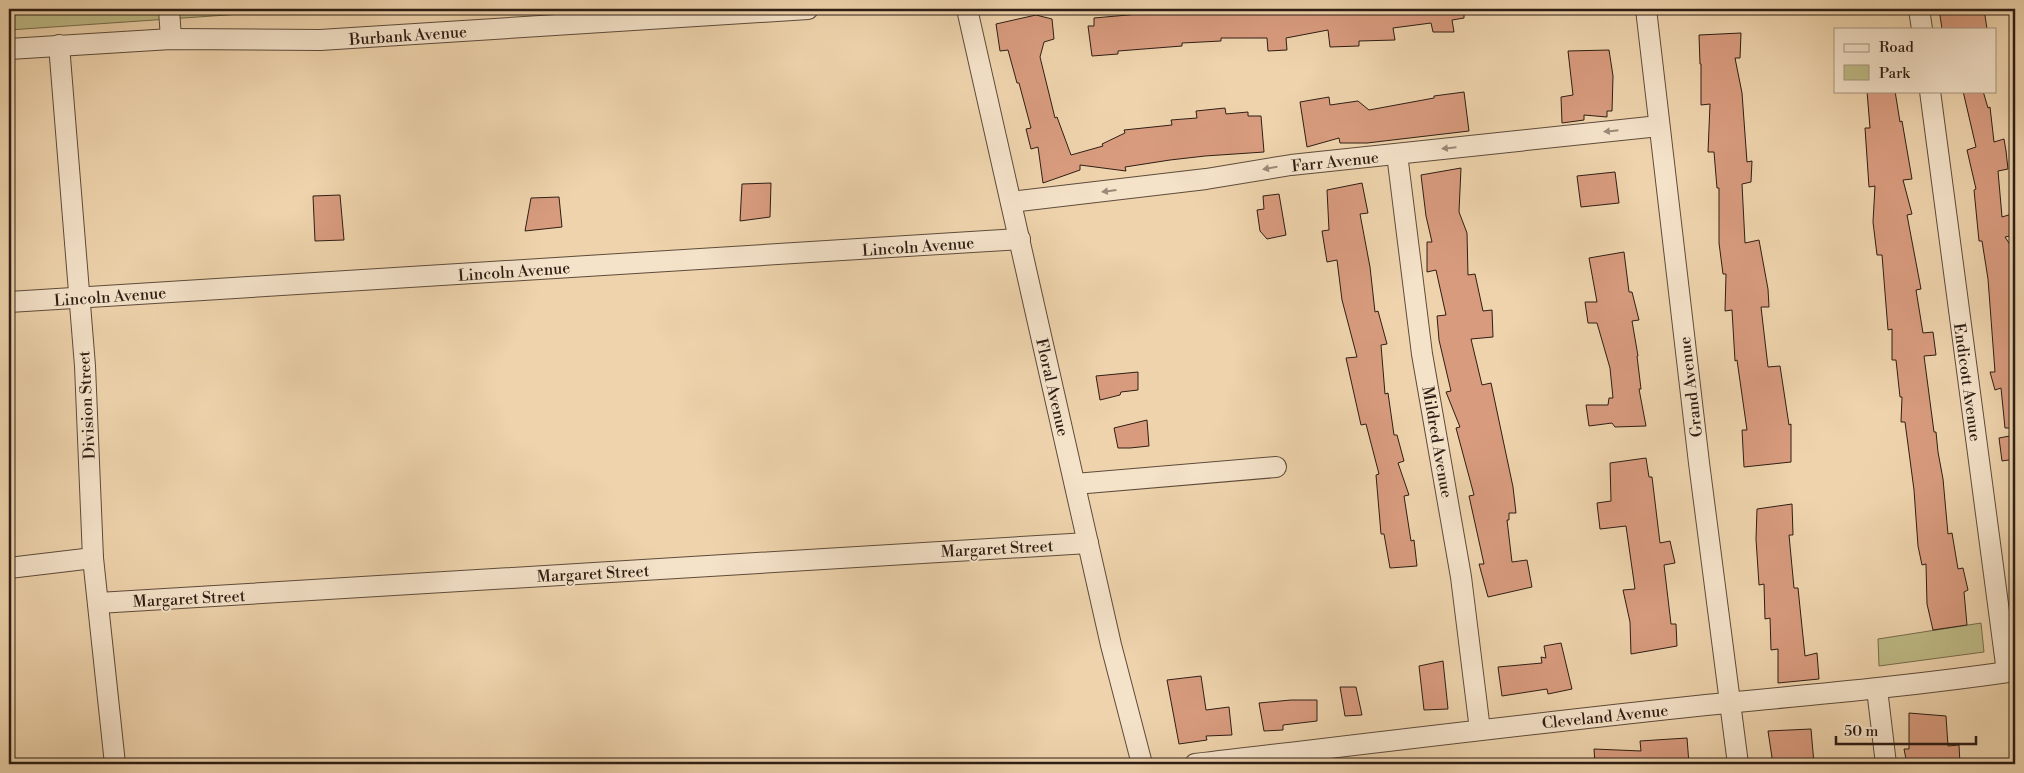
<svg xmlns="http://www.w3.org/2000/svg" width="2024" height="773" viewBox="0 0 2024 773" font-family="'Libre Bodoni',serif">
  <rect width="100%" height="100%" fill="#eed3ac"/>
  <filter id="stains"><feTurbulence type="fractalNoise" baseFrequency=".004" numOctaves="4"/><feColorMatrix values="0 0 0 0 .2 0 0 0 0 .09 0 0 0 0 .02 0 0 0 .5 -.17"/></filter>
  <radialGradient id="worn" r=".72"><stop offset=".6" stop-color="#630" stop-opacity="0"/><stop offset="1" stop-color="#630" stop-opacity=".3"/></radialGradient>
  <!-- green -->
  <g fill="#bebb86" stroke="#766c4d">
    <path d="M9,9H314L9,30Z"/>
    <path d="M1981,623L1984,652L1879,666L1878,639Z"/>
  </g>
  <!-- building -->
  <g fill="#d89b7e" stroke="#2e1e14">
    <path d="M1195,9H1464V18L1452,20L1454,32H1433L1431,23L1393,28L1395,40L1359,41V46L1330,47L1328,30L1286,38L1287,50L1268,51L1267,38H1221V41L1182,43V46L1118,51V54L1092,56L1088,26H1094V18Z"/>
    <path d="M1939,9H1984L1987,29H1942Z"/>
    <path d="M1036,15L1052,19L1054,39L1044,42L1040,57L1055,118L1057,117L1071,155L1103,146L1102,144L1125,133L1124,130L1172,125L1171,120L1197,118L1196,111L1225,108L1226,114L1248,112V116H1261L1264,152L1205,156L1170,160L1125,167L1126,171L1080,165V170L1043,183L1038,147L1031,149L1026,129L1031,128L1019,83H1017L1008,50L1000,51L996,24Z"/>
    <path d="M1741,33L1740,58H1735L1742,93L1747,162L1752,161L1751,182L1742,184L1745,243L1759,240L1768,289L1769,307H1761L1768,367L1780,366L1789,425L1791,424V462L1744,467L1742,430H1747L1737,360L1735,361L1732,310L1725,311L1726,274H1723L1719,243V188H1717L1714,152H1708L1710,104L1701,105V64H1700L1699,35Z"/>
    <path d="M1609,50L1613,76L1612,111H1607V117L1584,115V120L1562,123L1561,97L1573,95L1568,51Z"/>
    <path d="M1867,91H1895L1900,122L1902,121L1912,179L1903,180L1912,214L1907,215L1921,289L1916,290L1923,333L1933,332L1936,355L1924,356L1934,432H1936L1938,452L1943,479L1948,534L1952,533L1958,569L1963,568L1968,590L1964,592L1967,625L1933,630L1927,604L1926,564L1922,565L1918,546L1914,490L1905,422H1901L1902,397H1900L1896,360H1892V329L1888,330L1882,255H1877L1873,222L1875,186L1869,187L1865,128H1870Z"/>
    <path d="M1963,91H1983L1988,108L1990,107L1994,142L2004,139L2006,151L2008,169L1998,171L2002,217L2015,213V235L2005,237L2015,252V428H2005L2001,388L1995,390L1990,372H1995L1988,279L1982,241H1979L1974,190L1976,189L1967,150L1976,147Z"/>
    <path d="M1464,92L1469,131L1367,143H1340L1339,138L1307,147L1300,102L1329,97L1330,105L1358,101L1369,110L1434,98V96Z"/>
    <path d="M1461,168L1459,212L1467,233L1468,275L1475,274L1483,311L1492,310L1493,337L1471,339L1482,385L1491,383L1513,487L1516,513H1509V520H1507L1512,562L1527,560L1532,587L1488,597L1479,564H1484L1469,496L1474,495L1456,428L1460,427L1446,392L1451,391L1439,340L1437,316L1446,315L1436,270L1427,272V242H1432L1426,216L1421,175Z"/>
    <path d="M1615,172L1619,203L1581,207L1577,176Z"/>
    <path d="M771,183L770,217L740,221L742,184Z"/>
    <path d="M1362,183L1368,213L1360,214L1370,267L1375,312L1378,311L1387,344L1381,345L1385,394L1388,393L1394,435H1397L1404,461L1398,463L1409,495L1404,496L1411,541L1414,540L1417,566L1390,568L1384,534H1381L1376,475L1379,474L1366,424L1361,425L1346,358L1357,357L1342,300L1337,260L1327,262L1322,231L1329,230L1327,190Z"/>
    <path d="M1279,194L1286,235L1267,239L1260,231L1257,210L1264,209L1263,196Z"/>
    <path d="M340,195L344,240L315,241L313,196Z"/>
    <path d="M559,197L562,227L525,231L531,198Z"/>
    <path d="M1624,252L1629,292H1632L1639,320L1632,321L1638,356H1637L1641,389H1639L1646,426L1615,427L1612,423L1589,426L1586,405H1608L1609,398H1613L1610,368L1597,323H1588L1585,302H1597L1589,258Z"/>
    <path d="M1138,372V390L1121,392L1120,395L1100,400L1096,376Z"/>
    <path d="M1147,420L1149,446L1130,448H1118L1114,428Z"/>
    <path d="M2015,435V459L2002,461L1999,438Z"/>
    <path d="M1646,458L1649,477H1652L1660,543L1670,541L1675,563L1664,565L1671,624H1676L1677,646L1631,654L1630,622L1623,590L1635,589L1626,526L1600,529L1597,503L1611,501L1610,463Z"/>
    <path d="M1792,504L1793,535H1789L1794,588H1798L1805,656L1817,653L1819,679L1778,683V649L1771,650L1770,618L1765,619L1764,584L1759,585L1756,539L1757,509Z"/>
    <path d="M1561,643L1572,689L1548,694L1547,689L1502,696L1498,667L1542,663L1541,657L1546,658L1544,646Z"/>
    <path d="M1443,661L1448,709L1424,710L1419,666Z"/>
    <path d="M1201,676L1206,710L1229,707L1232,735L1206,736L1207,740L1179,744L1167,680Z"/>
    <path d="M1340,687H1356L1362,715L1345,716Z"/>
    <path d="M1291,700H1317V721L1283,725V730L1264,731L1259,703Z"/>
    <path d="M1909,713L1946,716L1948,746L1959,745L1960,764H1907L1904,749H1909Z"/>
    <path d="M1811,729L1814,764H1773L1768,731Z"/>
    <path d="M1687,738L1689,764H1595L1594,749L1641,751L1640,741Z"/>
  </g>
  <g fill="none" stroke-linecap="round" stroke-linejoin="round">
    <defs>
      <g id="minor">
        <path d="M169,9L171,39"/>
        <path d="M967,9L1111,645L1142,764"/>
        <path d="M1646,9L1699,463L1738,764"/>
        <path d="M1919,9L1922,29"/>
        <path d="M59,45L85,366L93,558L115,764"/>
        <path d="M9,49L171,39L320,40L808,9"/>
        <path d="M1930,91L2007,672"/>
        <path d="M1397,154L1422,354L1461,577L1480,730"/>
        <path d="M1011,202L1206,179L1291,165L1659,126"/>
        <path d="M9,302L1020,239"/>
        <path d="M1075,484L1276,467"/>
        <path d="M9,568L93,558"/>
        <path d="M98,603L1088,543"/>
        <path d="M1877,689L1886,764"/>
        <path d="M1195,764C1365,744 1535,723 1706,705C1809,695 1912,686 2015,671"/>
      </g>
    </defs>
    <!-- minor casing -->
    <use href="#minor" stroke="#5e4b3a" stroke-width="22"/>
    <!-- minor -->
    <use href="#minor" stroke="#f4e2c9" stroke-width="20"/>
  </g>
  <!-- one-way arrows -->
  <defs><path id="oneway-solid" d="M-6-.8H1V-3.2L6.5 0L1 3.2V.8H-6Z" transform="scale(1.25)"/></defs>
  <g fill="#9b8a78">
    <use href="#oneway-solid" transform="translate(1611 131) rotate(174)"/>
    <use href="#oneway-solid" transform="translate(1449 148) rotate(174)"/>
    <use href="#oneway-solid" transform="translate(1270 168) rotate(170)"/>
    <use href="#oneway-solid" transform="translate(1109 191) rotate(173)"/>
  </g>
  <g text-anchor="middle" stroke-width="4" stroke-linejoin="round" paint-order="stroke">
    <!-- street labels -->
    <g font-size="16" fill="#2e1e14" stroke="#f4e2c9">
      <text transform="translate(408 35) rotate(-4)" y="6">Burbank Avenue</text>
      <text transform="translate(1335 161) rotate(-6)" y="6">Farr Avenue</text>
      <text transform="translate(918 246) rotate(-4)" y="6">Lincoln Avenue</text>
      <text transform="translate(514 271) rotate(-4)" y="6">Lincoln Avenue</text>
      <text transform="translate(110 296) rotate(-4)" y="6">Lincoln Avenue</text>
      <text transform="translate(1968 382) rotate(82)" y="6">Endicott Avenue</text>
      <text transform="translate(1053 387) rotate(77)" y="6">Floral Avenue</text>
      <text transform="translate(1690 387) rotate(-97)" y="6">Grand Avenue</text>
      <text transform="translate(86 405) rotate(-93)" y="6">Division Street</text>
      <text transform="translate(1438 442) rotate(80)" y="6">Mildred Avenue</text>
      <text transform="translate(997 548) rotate(-3)" y="6">Margaret Street</text>
      <text transform="translate(593 573) rotate(-3)" y="6">Margaret Street</text>
      <text transform="translate(189 598) rotate(-3)" y="6">Margaret Street</text>
      <text transform="translate(1605 716) rotate(-6)" y="6">Cleveland Avenue</text>
    </g>
  </g>
  <!-- margin -->
  <rect width="2024" height="773" fill="none" stroke="#eed3ac" stroke-width="30"/>
  <rect x="10" y="10" width="2004" height="753" fill="none" stroke="#2e1e14" stroke-width="2.5"/>
  <rect x="15" y="15" width="1994" height="743" fill="none" stroke="#2e1e14"/>
  <!-- legend -->
  <rect x="1834" y="28" width="162" height="65" fill="#f4e2c9" stroke="#a59481"/>
  <rect x="1844" y="44" width="25" height="8" fill="#f4e2c9" stroke="#a59481"/>
  <text x="1879" y="52" font-size="15" fill="#2e1e14">Road</text>
  <rect x="1844" y="65" width="25" height="15" fill="#bebb86" stroke="#a59481"/>
  <text x="1879" y="78" font-size="15" fill="#2e1e14">Park</text>
  <!-- scale -->
  <path d="M1836 736v8h140v-8" fill="none" stroke="#2e1e14" stroke-width="2.5"/>
  <text x="1844" y="736" font-size="15" fill="#2e1e14" stroke="#f4e2c9" stroke-width="4" paint-order="stroke">50 m</text>
  <rect width="100%" height="100%" filter="url(#stains)"/>
  <rect width="100%" height="100%" fill="url(#worn)"/>
</svg>
